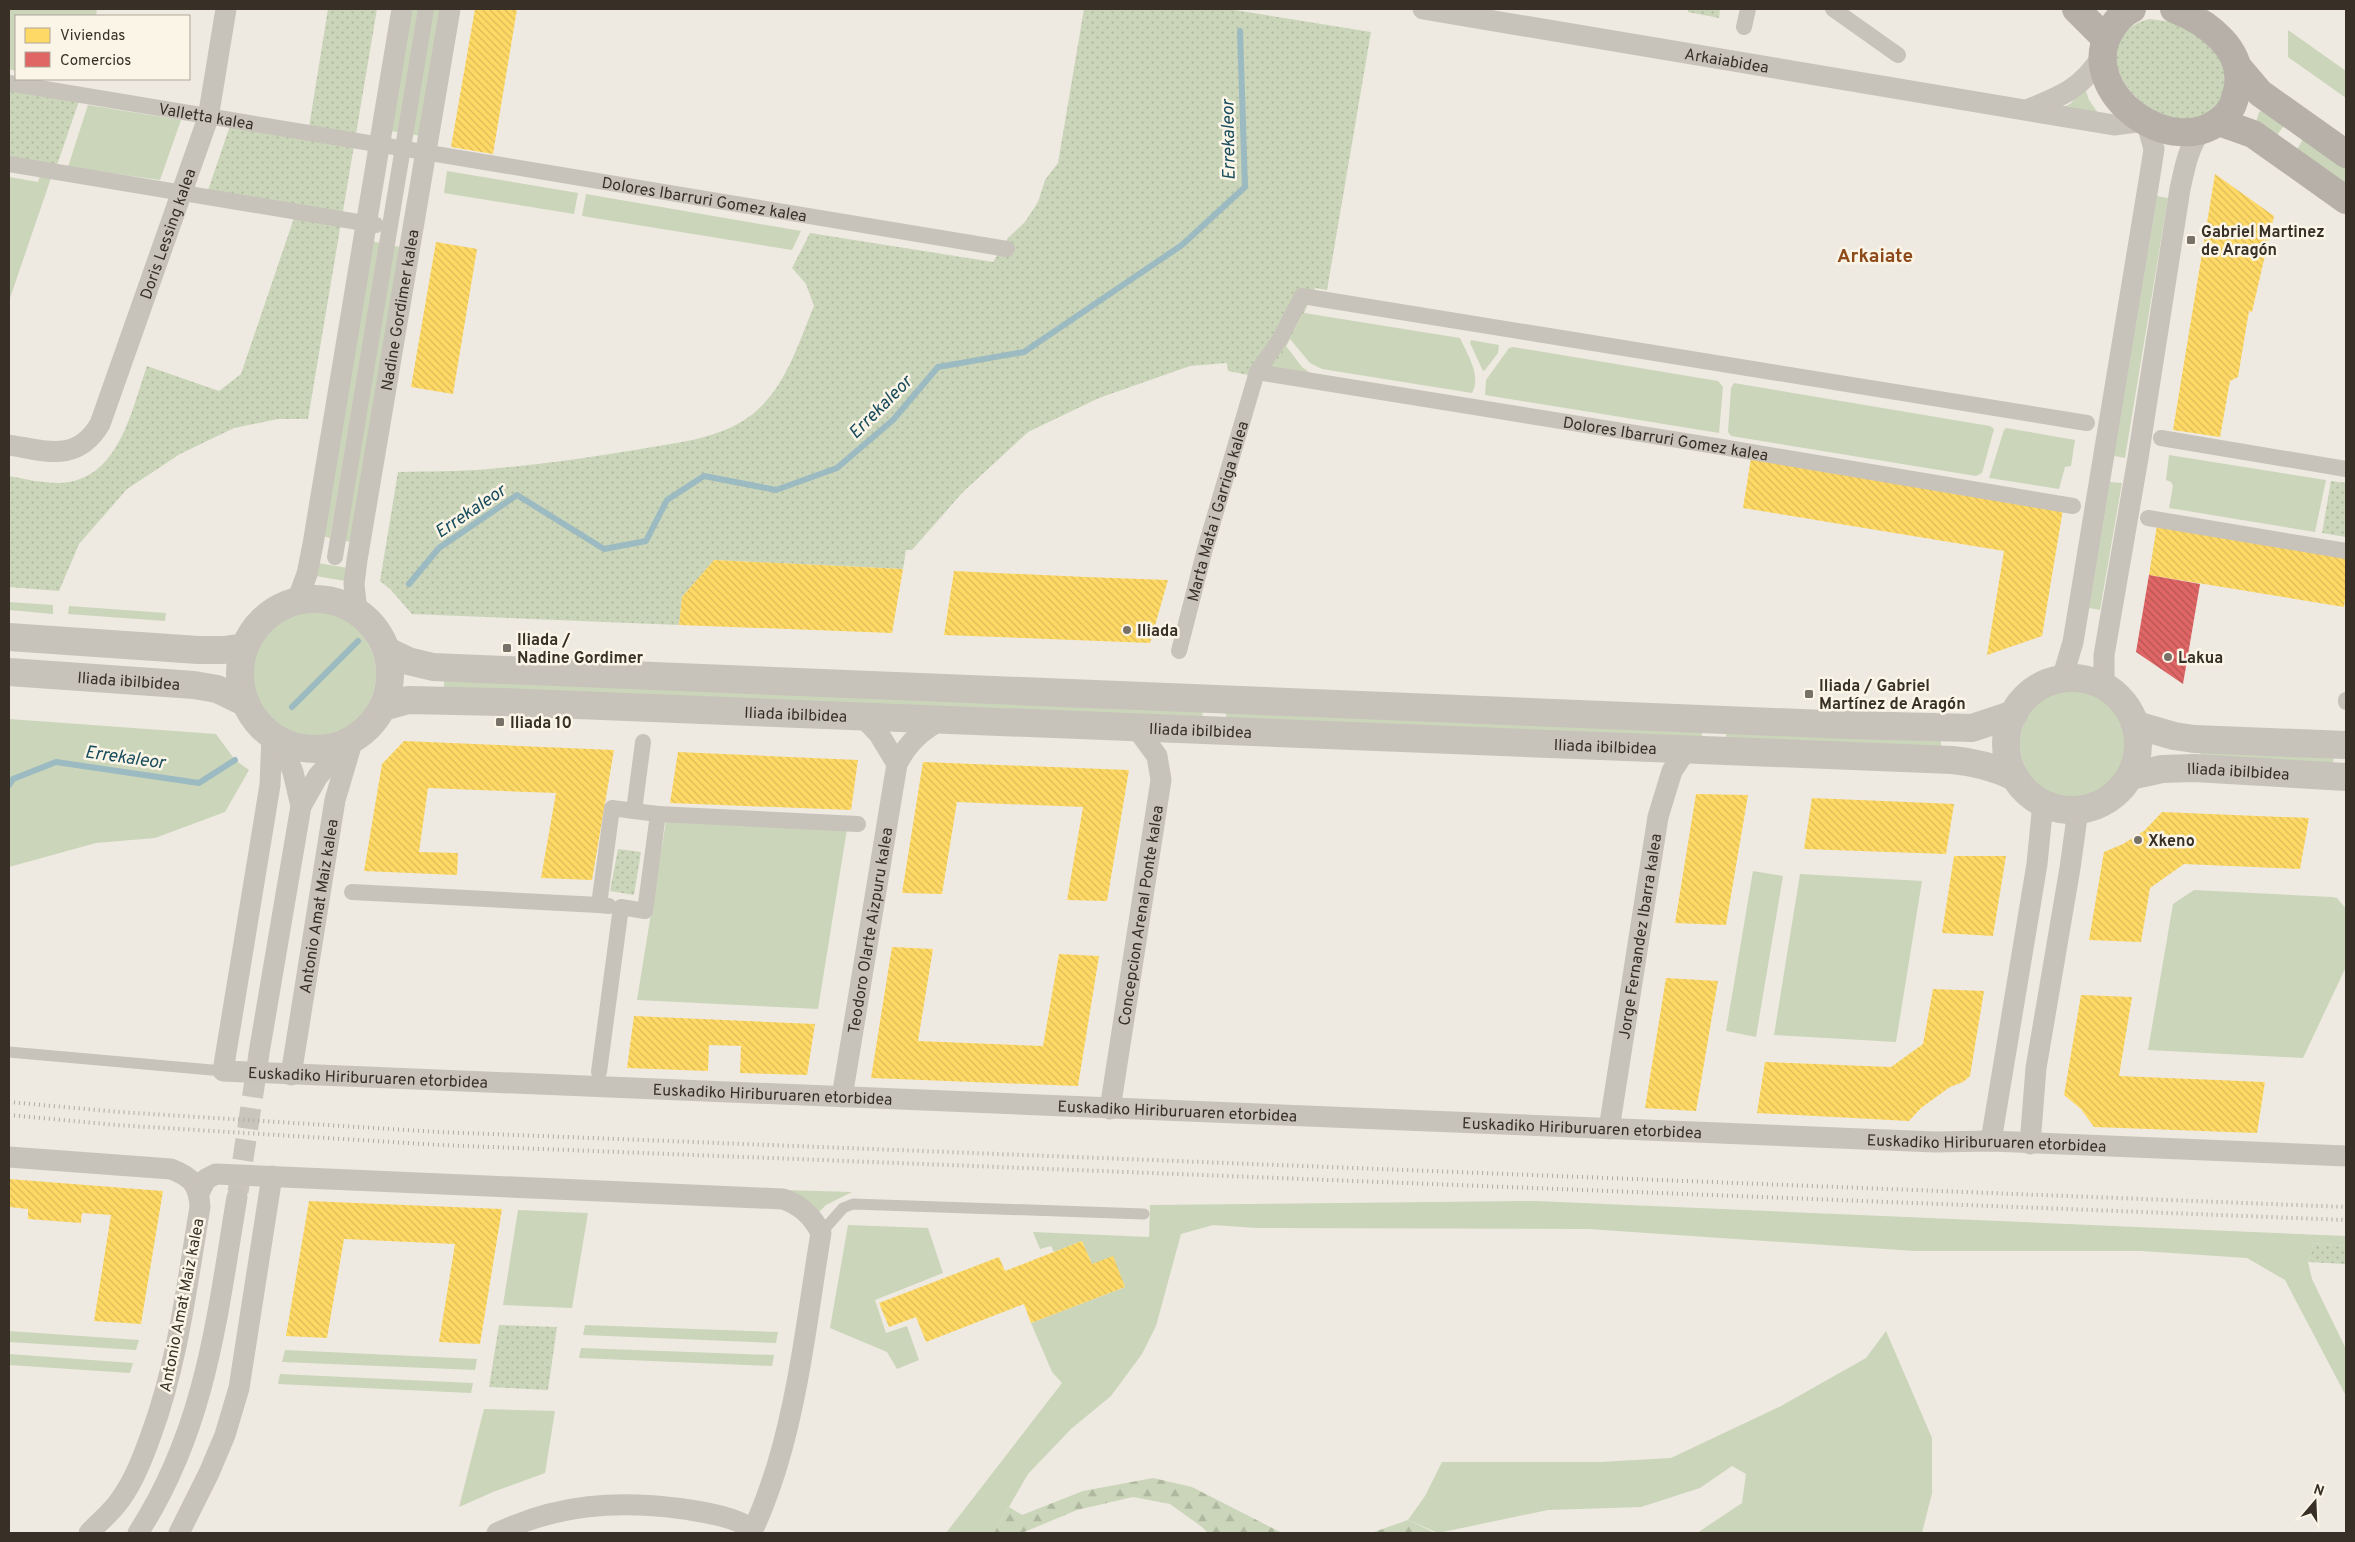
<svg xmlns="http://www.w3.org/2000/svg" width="2355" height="1542" viewBox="0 0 2355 1542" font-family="Overpass,sans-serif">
  <defs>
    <pattern id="forest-firs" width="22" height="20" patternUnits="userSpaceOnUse" patternTransform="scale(1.25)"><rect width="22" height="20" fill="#cbd5b9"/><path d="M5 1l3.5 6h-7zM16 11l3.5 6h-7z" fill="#afb79f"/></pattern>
    <pattern id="park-dots" width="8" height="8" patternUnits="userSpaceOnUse" patternTransform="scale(1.25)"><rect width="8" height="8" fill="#cbd5b9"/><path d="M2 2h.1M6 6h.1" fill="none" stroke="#afb79f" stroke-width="1.8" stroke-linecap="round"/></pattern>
    <pattern id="homes-back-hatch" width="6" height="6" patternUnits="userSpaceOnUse" patternTransform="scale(1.25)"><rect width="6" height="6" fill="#ffd966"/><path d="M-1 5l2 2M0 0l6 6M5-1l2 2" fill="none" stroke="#dbbb58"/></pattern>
    <pattern id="shops-back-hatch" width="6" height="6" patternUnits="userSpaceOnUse" patternTransform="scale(1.25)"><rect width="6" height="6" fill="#e06666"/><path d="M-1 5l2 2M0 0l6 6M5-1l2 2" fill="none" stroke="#b75454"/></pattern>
  </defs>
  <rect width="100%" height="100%" fill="#eeeae1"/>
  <!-- grass -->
  <g fill="#cbd5b9">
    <path d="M9,9H97L96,16H16V71L9,69Z"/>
    <path d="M410,9H419L398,132L390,131Z"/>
    <path d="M433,9H442L420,136L411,134Z"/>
    <path d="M2288,30L2346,71V98L2288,57Z"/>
    <path d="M2083,91H2086L2089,100L2098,113L2059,109L2070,104Z"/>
    <path d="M88,105L181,120L160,180L68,167Z"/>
    <path d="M2264,110L2286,123L2275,138L2256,122L2259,112Z"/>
    <path d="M2305,136L2346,165V187L2296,151Z"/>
    <path d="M447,171L578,193L574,214L444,193Z"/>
    <path d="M40,176L51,178L9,301V177L38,182Z"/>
    <path d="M586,194L801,231L792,250L582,216Z"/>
    <path d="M2157,196L2168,198L2125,458L2114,456Z"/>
    <path d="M371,241L380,243L330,538L322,536Z"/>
    <path d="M394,246L402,247L353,542L344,541Z"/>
    <path d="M1304,313L1460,338C1467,354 1482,376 1472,393L1322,369L1310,363L1290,339Z"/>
    <path d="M1471,340L1499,345L1498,353L1485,370L1483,371L1470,343Z"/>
    <path d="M1286,346L1302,367L1313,375L1273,371Z"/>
    <path d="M1513,347L1718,381L1723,387L1719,433L1485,395L1486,380L1509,348Z"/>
    <path d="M1734,383L1990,426L1994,429L1982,473L1976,476L1731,436L1728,432L1731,388Z"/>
    <path d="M2006,428L2075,440L2071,466L2065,467L2059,489L1989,478L2004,430Z"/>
    <path d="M2169,455L2326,480L2315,532L2169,508L2173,486L2171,482L2166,480Z"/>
    <path d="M2110,482L2122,483L2100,610L2089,608Z"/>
    <path d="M318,563L348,568L345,581L316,576Z"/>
    <path d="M9,602L53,605V614L9,610Z"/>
    <path d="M69,606L166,613L165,621L68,614Z"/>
    <circle cx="313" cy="674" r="63"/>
    <path d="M444,678L1203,708L1202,720L444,690Z"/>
    <circle cx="2074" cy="744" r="54"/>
    <path d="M1226,709L1702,728V740L1226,720Z"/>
    <path d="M9,719L216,734L235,760L249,770L225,812L155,838L96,843L9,867Z"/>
    <path d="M1726,729L1941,738V749L1726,741Z"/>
    <path d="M2201,748L2334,754L2333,765L2200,760Z"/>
    <path d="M666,821L847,829L818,1009L637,1000Z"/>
    <path d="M1753,871L1783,876L1756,1037L1726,1031Z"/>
    <path d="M1800,874L1922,881L1896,1042L1774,1035Z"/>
    <path d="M2194,890L2332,897L2337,898L2346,909L2345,969L2303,1058L2148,1050L2173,904Z"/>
    <path d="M784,1190L852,1192L826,1205L816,1215Z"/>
    <path d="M1536,1201L2346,1236V1246L2314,1243L2308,1262L2312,1279L2346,1349V1396L2285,1280L2247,1258L2141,1251H1915L1588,1229L1257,1228L1213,1225L1181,1234L1156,1326L1142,1354L1111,1396L1071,1429L1028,1474L994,1533H946L1062,1383L1052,1372L1031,1323L1125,1287L1092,1264L1082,1241L1054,1252L1051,1246L1040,1249L1033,1232L1149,1237L1150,1205Z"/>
    <path d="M518,1210L588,1213L572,1308L503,1305Z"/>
    <path d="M848,1225L928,1228L943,1273L875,1300L886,1333L907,1326L919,1360L897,1369L887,1352L830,1328Z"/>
    <path d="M585,1325L778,1332L776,1343L583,1335Z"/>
    <path d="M9,1331L139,1340L136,1350L9,1342Z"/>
    <path d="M1886,1331L1932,1438V1493L1922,1533H1697L1742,1503L1746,1474L1732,1466L1700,1488L1641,1507L1548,1510L1438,1533L1408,1520L1425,1496L1442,1462H1600L1671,1458L1781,1406L1866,1358Z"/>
    <path d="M581,1348L774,1355L772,1366L579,1358Z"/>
    <path d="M285,1350L477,1359L475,1370L282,1362Z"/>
    <path d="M9,1354L133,1363L130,1373L9,1365Z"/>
    <path d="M280,1374L473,1383L471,1393L278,1384Z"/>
    <path d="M484,1409L555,1411L545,1473L493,1492L459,1507Z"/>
  </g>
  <!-- forest -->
  <g fill="url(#forest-firs)">
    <path d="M1153,1478L1192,1487L1282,1533H1208L1202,1527L1170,1504L1133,1497L1077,1510L1022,1533H994L1009,1507L1022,1515L1083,1491Z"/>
    <path d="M1408,1520L1435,1533H1371Z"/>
  </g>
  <!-- park -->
  <g fill="url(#park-dots)">
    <path d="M328,9H377L308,419H278L234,428L180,454L127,489L79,544L59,591L9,587V476C25,479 42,483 58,483C119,482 131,411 147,366L219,391L241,374L294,218L204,202L234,114L309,127Z"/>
    <path d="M1084,9H1228L1371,32L1327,290L1315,288L1304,313L1273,371L1253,365L1248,375L1228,371L1227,363L1190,366L1099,398L1028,432L962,493L912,550H906L903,569L714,560L682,597L679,625L412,614L390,589L380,581L398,472C428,471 458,472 488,469C538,465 586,458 635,450C673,443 718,440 750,416C785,390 798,344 814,306L806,284L792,268L810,233L993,262L1008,238L1025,222L1038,202L1045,180L1058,163Z"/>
    <path d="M1688,9H1720L1719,18L1688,12Z"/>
    <path d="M2149,19L2180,23L2207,40L2224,64L2228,82L2218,109C2211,112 2201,120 2194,120C2135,125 2077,39 2149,19Z"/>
    <path d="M9,89L79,101L57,165L9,157Z"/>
    <path d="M2331,481L2346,483V537L2322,533Z"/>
    <path d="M618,849L641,852L634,895L610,891Z"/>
    <path d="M2314,1243L2346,1246V1264L2308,1262Z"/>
    <path d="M499,1325L557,1327L548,1390L489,1387Z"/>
  </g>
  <!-- homes -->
  <g fill="url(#homes-back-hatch)">
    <path d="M475,9H517L493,154L451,147Z"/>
    <path d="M2215,174L2274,216L2252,312L2249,311L2238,377L2230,381L2220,437L2173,430Z"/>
    <path d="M436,242L477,249L453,394L411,387Z"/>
    <path d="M1751,458L2063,509L2042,636L1987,655L2004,551L1743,508Z"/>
    <path d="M2157,525L2346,555V591L2344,607L2149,575Z"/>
    <path d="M714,560L903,569L892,633L679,625L682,597Z"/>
    <path d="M954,571L1086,577L1168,580L1150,643L944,635Z"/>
    <path d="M404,741L614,750L592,880L541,878L556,793L428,788L419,852L458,853L457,875L364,871L382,764Z"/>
    <path d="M678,752L858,760L851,810L670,803Z"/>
    <path d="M923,762L1129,770L1107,901L1067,900L1083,807L957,802L942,894L902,893Z"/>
    <path d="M1696,794L1748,795L1726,925L1675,923Z"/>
    <path d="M1812,798L1954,804L1946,854L1804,849Z"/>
    <path d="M2162,812L2309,818L2300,869L2184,864L2150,888L2141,942L2089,940L2104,852L2123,844L2144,831Z"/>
    <path d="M1954,856H2006L1993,936L1942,933Z"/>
    <path d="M892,947L933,949L918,1041L1043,1046L1059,954L1099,956L1078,1086L871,1078Z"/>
    <path d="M1666,978L1718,981L1696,1111L1645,1108Z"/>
    <path d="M1933,989L1984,991L1970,1076L1963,1082L1950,1087L1921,1108L1909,1121L1757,1113L1765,1062L1891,1067L1923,1044Z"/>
    <path d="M2081,995L2132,997L2119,1076L2265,1082L2257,1133L2094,1127L2081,1109L2064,1095Z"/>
    <path d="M634,1016L815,1024L807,1075L740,1073L741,1046L709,1045L708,1071L627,1068Z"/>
    <path d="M9,1179L163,1191L141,1324L94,1321L111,1215L82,1213L81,1223L28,1219V1209L9,1207Z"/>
    <path d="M309,1201L502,1209L480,1344L439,1342L455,1244L344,1239L327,1338L286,1336Z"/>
    <path d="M1082,1241L1092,1264L1113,1256L1125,1287L1031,1323L1024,1304L926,1342L916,1317L889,1327L879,1303L999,1257L1005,1271Z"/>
  </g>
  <!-- shops -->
  <path fill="url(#shops-back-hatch)" d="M2149,575L2200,584L2183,684L2136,652Z"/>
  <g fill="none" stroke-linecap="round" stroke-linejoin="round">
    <!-- stream -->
    <g stroke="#9bbac1" stroke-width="6">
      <path d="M409,584L439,548L517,495L604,549L646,541L667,500L704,476L776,490L837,468L893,420L938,367L1024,352L1182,245L1245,187L1240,31"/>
      <path d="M292,707L358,641"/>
      <path d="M9,785L13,779L56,762L199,783L235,760"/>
    </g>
    <!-- minor-tunnel -->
    <path stroke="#cac5bc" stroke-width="21" stroke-dasharray="21 11" stroke-linecap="butt" d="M238,1192L259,1054"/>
    <!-- service -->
    <g stroke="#c7c2ba" stroke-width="11">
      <path d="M9,1052L223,1071"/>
      <path d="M821,1233L843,1208L853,1204L1144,1214"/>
    </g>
    <!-- pedestrian -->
    <g stroke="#c7c2ba" stroke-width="16">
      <path d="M1833,9L1898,55"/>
      <path d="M1744,27L1748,9"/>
      <path id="s1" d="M9,83L1007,249"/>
      <path d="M9,164L376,225"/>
      <path id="s2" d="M1257,372L1722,447L2073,506"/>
      <path d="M2161,438L2346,469"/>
      <path d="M2148,518L2346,551"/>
      <path d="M335,557L426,9"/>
      <path id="s3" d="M1179,651L1205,549L1257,372L1280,339L1302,296L2087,423"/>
      <path d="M2346,702V700"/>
      <path d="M658,814L858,824"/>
      <path d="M352,892L599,905"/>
      <path d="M609,906L599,905L612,808L634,811"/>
      <path d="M599,1072L621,907L645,911L658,814L634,811L643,742"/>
    </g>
    <!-- minor -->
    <g stroke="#c7c2ba" stroke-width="21">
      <path id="s4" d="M1423,9L2114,125L2144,121"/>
      <path d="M2029,109C2062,96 2082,88 2102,56"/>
      <path id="s5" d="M9,445C46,451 77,463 100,424L208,118L226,9"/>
      <path d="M297,601L307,574L313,544L402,9"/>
      <path id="s6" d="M357,612L354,584L357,560L450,9"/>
      <path d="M2062,679L2073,642L2149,181L2154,149L2147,124"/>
      <path d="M2104,686V655L2138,458L2180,189C2185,167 2188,148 2201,130"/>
      <path d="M861,715L879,734L897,764"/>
      <path id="s7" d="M272,735L270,785L223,1071L1935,1142L1991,1141L2346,1156"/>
      <path d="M279,739L293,772L301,806"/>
      <path d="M259,1053L301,806L318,776L348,742"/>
      <path id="s8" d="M291,1075L335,800L353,739"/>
      <path id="s9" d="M842,1097L897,764C908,743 921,730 943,719"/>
      <path id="s10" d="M1110,1109L1161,780L1157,756L1135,726"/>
      <path id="s11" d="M1609,1129L1658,817L1672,771L1686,750"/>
      <path d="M1991,1141L2037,864L2043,803"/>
      <path d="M2030,1144L2036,1068L2070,868L2078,810"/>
      <path d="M9,1157L171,1169C192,1177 199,1185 200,1207C187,1284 178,1362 151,1435C143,1457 134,1481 120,1500C112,1512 99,1522 89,1533"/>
      <path d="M199,1193L206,1179L216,1174L783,1199C801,1205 812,1216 821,1233C808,1311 800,1390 777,1466C770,1488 762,1513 751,1533"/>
      <path d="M138,1533C206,1428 217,1317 237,1197"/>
      <path d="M179,1533L209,1473L225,1435L239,1388L272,1176"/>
      <path d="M497,1533C559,1504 616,1500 684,1509C709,1513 731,1516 753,1529"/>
    </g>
    <!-- tertiary -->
    <g stroke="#c7c2ba" stroke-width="28">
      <circle cx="315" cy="674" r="75"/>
      <path d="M9,637L198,650H224L245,647"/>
      <path d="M387,651L408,661L433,667L1849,725L1972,728L2014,714"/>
      <path id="s12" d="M9,672L194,685L217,689L246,703"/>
      <circle cx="2072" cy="744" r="66"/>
      <path id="s13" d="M383,707L408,700L501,702L1952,760C1975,762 1994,767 2015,777"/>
      <path d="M2136,725L2174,736L2194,739L2346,745"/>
      <path id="s14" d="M2130,776L2162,769L2194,768L2346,777"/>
    </g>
    <!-- primary -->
    <g stroke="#b6b0a8" stroke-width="28">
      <path d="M2076,9L2106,39"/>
      <path d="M2132,9C2121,14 2115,22 2109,33C2077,93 2173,163 2223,118C2232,110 2234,102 2237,91C2247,50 2207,22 2174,9"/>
      <path d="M2238,67L2260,93L2346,154"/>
      <path d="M2219,122L2253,134L2346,200"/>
    </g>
    <!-- rail -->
    <g stroke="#aeaaa4" stroke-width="4" stroke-dasharray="1 4" stroke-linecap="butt">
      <path d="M9,1102L119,1112L439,1132L2346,1207"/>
      <path d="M9,1115L116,1125L440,1145L2346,1220"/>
    </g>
  </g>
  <!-- markers -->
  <g fill="#787168" stroke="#fbf5e7" stroke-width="2">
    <rect x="2186" y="235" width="10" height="10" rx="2.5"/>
    <circle cx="1127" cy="630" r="5"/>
    <rect x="502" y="643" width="10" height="10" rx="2.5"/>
    <circle cx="2168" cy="657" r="5"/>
    <rect x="1804" y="689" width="10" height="10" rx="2.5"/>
    <rect x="495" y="717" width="10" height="10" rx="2.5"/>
    <circle cx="2138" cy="840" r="5"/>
  </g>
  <g text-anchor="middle" stroke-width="5" stroke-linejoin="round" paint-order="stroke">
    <!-- street labels -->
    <g font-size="16" fill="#383027" stroke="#fbf5e7">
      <text dy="6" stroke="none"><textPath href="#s4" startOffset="308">Arkaiabidea</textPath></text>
      <text dy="6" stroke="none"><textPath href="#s1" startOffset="200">Valletta kalea</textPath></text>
      <text dy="6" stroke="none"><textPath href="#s1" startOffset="705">Dolores Ibarruri Gomez kalea</textPath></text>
      <text dy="6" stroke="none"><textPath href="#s5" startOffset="304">Doris Lessing kalea</textPath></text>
      <text dy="6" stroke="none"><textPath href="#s6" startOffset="306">Nadine Gordimer kalea</textPath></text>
      <text dy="6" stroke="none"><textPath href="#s2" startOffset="414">Dolores Ibarruri Gomez kalea</textPath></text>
      <text dy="6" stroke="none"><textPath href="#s3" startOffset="145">Marta Mata i Garriga kalea</textPath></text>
      <text dy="6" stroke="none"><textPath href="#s12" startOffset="120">Iliada ibilbidea</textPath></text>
      <text dy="6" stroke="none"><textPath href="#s13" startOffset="414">Iliada ibilbidea</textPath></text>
      <text dy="6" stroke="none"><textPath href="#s13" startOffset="819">Iliada ibilbidea</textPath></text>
      <text dy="6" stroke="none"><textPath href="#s13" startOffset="1224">Iliada ibilbidea</textPath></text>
      <text dy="6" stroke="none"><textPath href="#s14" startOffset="109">Iliada ibilbidea</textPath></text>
      <text dy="6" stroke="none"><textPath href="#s8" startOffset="171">Antonio Amat Maiz kalea</textPath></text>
      <text dy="6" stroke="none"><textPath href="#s10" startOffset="196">Concepcion Arenal Ponte kalea</textPath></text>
      <text dy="6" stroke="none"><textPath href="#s9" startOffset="169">Teodoro Olarte Aizpuru kalea</textPath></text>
      <text dy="6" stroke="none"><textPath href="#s11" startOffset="195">Jorge Fernandez Ibarra kalea</textPath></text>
      <text dy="6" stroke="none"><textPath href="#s7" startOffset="485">Euskadiko Hiriburuaren etorbidea</textPath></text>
      <text dy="6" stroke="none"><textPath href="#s7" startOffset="890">Euskadiko Hiriburuaren etorbidea</textPath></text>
      <text dy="6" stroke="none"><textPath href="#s7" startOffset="1295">Euskadiko Hiriburuaren etorbidea</textPath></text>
      <text dy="6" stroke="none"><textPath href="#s7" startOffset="1700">Euskadiko Hiriburuaren etorbidea</textPath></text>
      <text dy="6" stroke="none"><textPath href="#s7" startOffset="2105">Euskadiko Hiriburuaren etorbidea</textPath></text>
      <text transform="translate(181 1305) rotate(-79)" y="6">Antonio Amat Maiz kalea</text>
    </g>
    <!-- poi labels -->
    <g font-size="16" font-weight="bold" fill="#383027" stroke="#fbf5e7" text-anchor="start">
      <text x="2201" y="237">Gabriel Martinez<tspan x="2201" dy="18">de Aragón</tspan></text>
      <text x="1137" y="636">Iliada</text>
      <text x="517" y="645">Iliada /<tspan x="517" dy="18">Nadine Gordimer</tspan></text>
      <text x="2178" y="663">Lakua</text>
      <text x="1819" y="691">Iliada / Gabriel<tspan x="1819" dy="18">Martínez de Aragón</tspan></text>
      <text x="510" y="728">Iliada 10</text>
      <text x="2148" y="846">Xkeno</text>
    </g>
    <!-- water labels -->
    <g font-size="18" font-style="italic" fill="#194c5d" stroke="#fbf5e7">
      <text transform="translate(1228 140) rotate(-91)" y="6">Errekaleor</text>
      <text transform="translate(880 407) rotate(-45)" y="6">Errekaleor</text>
      <text transform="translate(470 511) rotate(-34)" y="6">Errekaleor</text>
      <text transform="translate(125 757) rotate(8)" y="6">Errekaleor</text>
    </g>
    <!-- quarter labels -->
    <g font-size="19" font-weight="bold" fill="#8d4a1a" stroke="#fbf5e7">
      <text x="1875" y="262">Arkaiate</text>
    </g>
  </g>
  <!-- border -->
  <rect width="2355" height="1542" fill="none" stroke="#383027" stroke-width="20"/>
  <!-- legend -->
  <rect x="15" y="15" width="175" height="65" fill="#fbf5e7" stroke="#ada69a"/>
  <rect x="25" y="28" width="25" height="15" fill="#ffd966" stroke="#ada69a"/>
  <text x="60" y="40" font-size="15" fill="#383027">Viviendas</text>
  <rect x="25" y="52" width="25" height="15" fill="#e06666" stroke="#ada69a"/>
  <text x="60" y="65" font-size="15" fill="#383027">Comercios</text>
  <!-- north arrow -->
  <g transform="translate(2315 1502) rotate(19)" stroke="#fbf5e7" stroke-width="4" paint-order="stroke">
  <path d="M0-4L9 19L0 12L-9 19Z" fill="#383027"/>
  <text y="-8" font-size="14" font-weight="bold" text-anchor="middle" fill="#383027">N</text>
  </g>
</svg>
